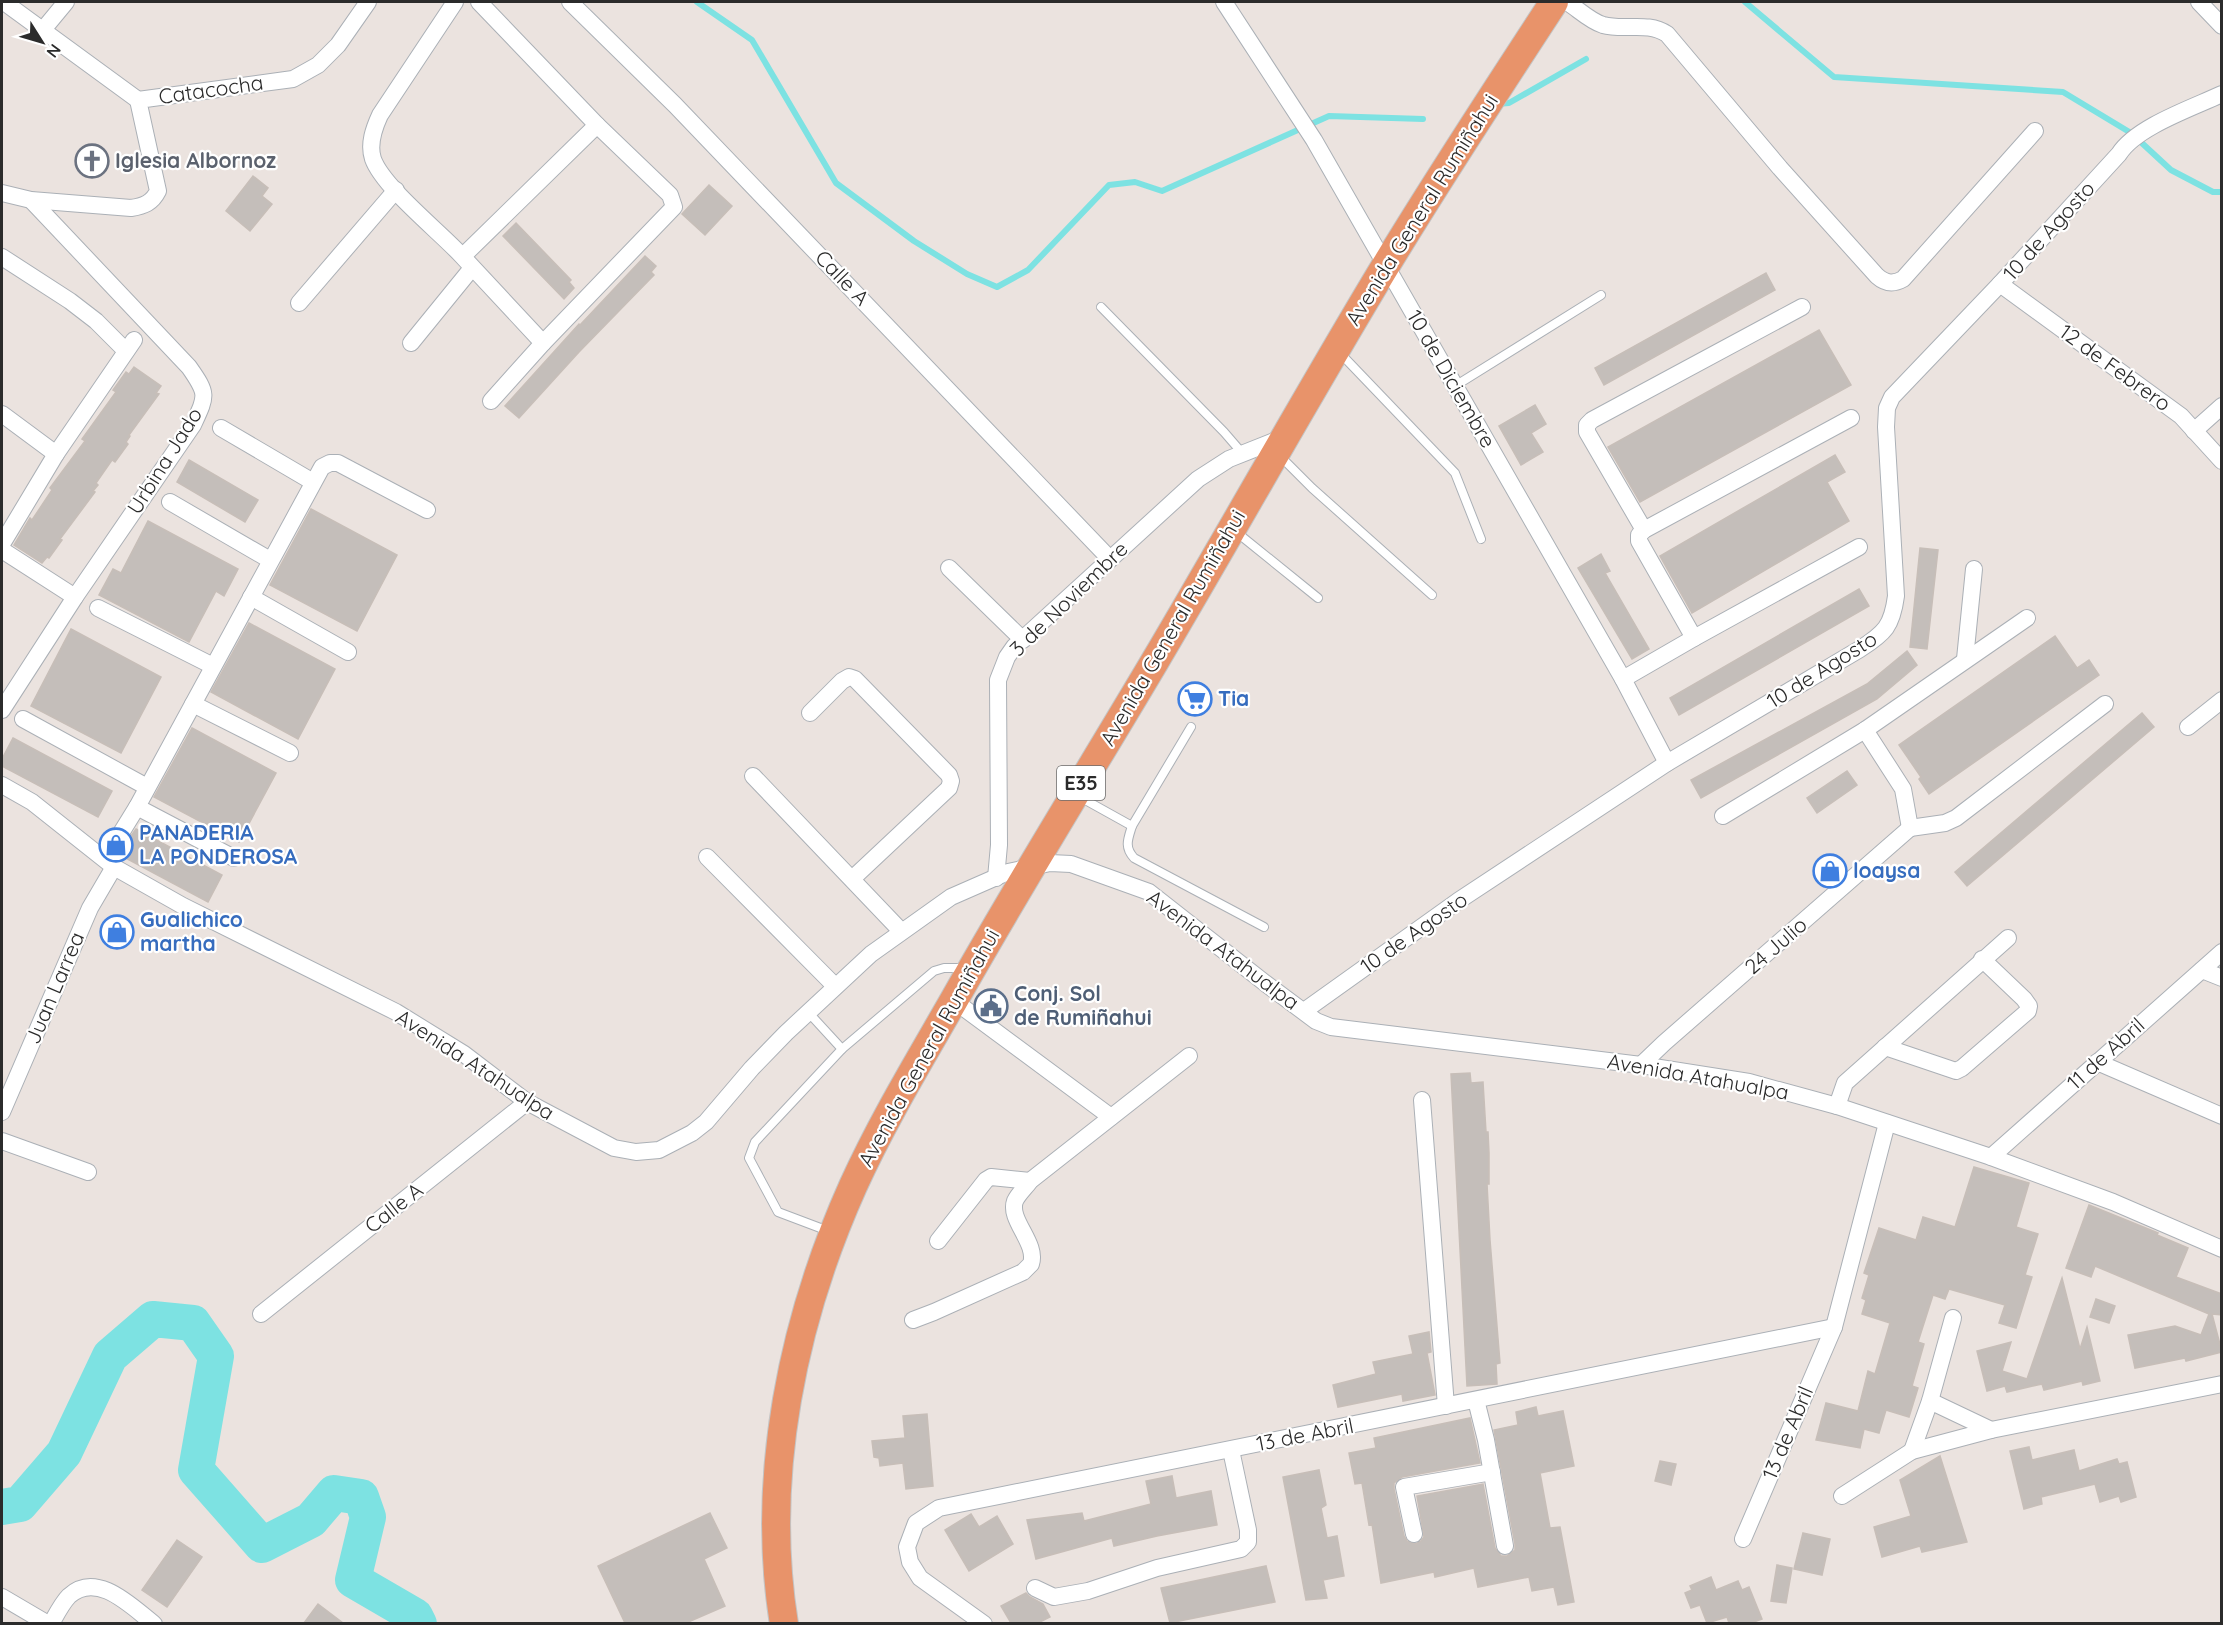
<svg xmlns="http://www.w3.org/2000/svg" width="2223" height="1625" viewBox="0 0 2223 1625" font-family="Quicksand,sans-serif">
  <rect width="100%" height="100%" fill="#ebe3df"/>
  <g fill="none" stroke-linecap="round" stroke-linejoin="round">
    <!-- stream -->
    <g stroke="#7de2e2" stroke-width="6">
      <path d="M697,2L752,40L836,183L914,241L967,274L997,287L1028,270L1109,185L1135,182L1162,191L1329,116L1423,119"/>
      <path d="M1745,2L1834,77L2063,92L2131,133L2171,170L2213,192H2222"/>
      <path d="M1497,104L1509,103L1586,59"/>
    </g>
    <!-- river -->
    <path stroke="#7de2e2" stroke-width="36" d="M2,1507L20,1504L64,1453L110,1356L153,1319L193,1323L216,1356L196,1470L262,1545L311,1520L334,1493L361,1497L368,1517L353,1580L415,1616L419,1624"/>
  </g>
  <!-- building -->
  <g fill="#c4beba" stroke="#c7beb8" stroke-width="1.5">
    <path d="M253,176L268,188L262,196L272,204L250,231L226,211Z"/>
    <path d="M709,185L732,206L705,235L682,214Z"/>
    <path d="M516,223L571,280L569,282L574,288L564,299L503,236Z"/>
    <path d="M645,256L656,266L651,272L654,275L579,352L519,418L505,406L579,324L580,325Z"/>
    <path d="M1766,273L1775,290L1604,385L1595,368Z"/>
    <path d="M1819,330L1851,385L1640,502L1608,447Z"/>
    <path d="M134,367L161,386L156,393L159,394L129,435L130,436L126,442L128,444L115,462L112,460L96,483L98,485L93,491L95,492L60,539L62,540L49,558L47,557L42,563L14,545L30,518L32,520L52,490L50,488L85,441L82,439L116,392L113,390L126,372L129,374Z"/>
    <path d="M1535,405L1546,424L1531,433L1543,452L1521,465L1499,426Z"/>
    <path d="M1835,455L1845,472L1827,482L1849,521L1692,613L1660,556Z"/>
    <path d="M189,460L258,500L245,522L177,482Z"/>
    <path d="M311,509L397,555L357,631L270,585Z"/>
    <path d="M148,521L238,569L224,596L216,591L189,642L99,595L113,569L121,573Z"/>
    <path d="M1920,548L1938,550L1927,649L1910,647Z"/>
    <path d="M1601,554L1610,571L1605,573L1649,649L1632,659L1578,568Z"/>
    <path d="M1859,589L1869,606L1679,715L1670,698Z"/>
    <path d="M249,623L335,669L298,739L211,692Z"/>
    <path d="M71,629L161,677L121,753L31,706Z"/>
    <path d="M2055,636L2077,668L2089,660L2099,675L1929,794L1919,779L1921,777L1899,745Z"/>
    <path d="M1907,651L1917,665L1877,699L1701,798L1691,780L1867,684Z"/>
    <path d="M2142,713L2154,727L1967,886L1955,872Z"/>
    <path d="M192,728L276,773L239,842L154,797Z"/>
    <path d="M13,738L112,791L98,817L2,766V759Z"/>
    <path d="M1847,771L1857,785L1817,813L1807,798Z"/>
    <path d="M136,829L222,875L208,902L118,854Z"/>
    <path d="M1470,1073L1471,1083L1483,1082L1486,1132H1488L1489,1153V1184H1487L1490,1240L1500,1363L1496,1364L1497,1384L1467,1386L1451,1074Z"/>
    <path d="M1974,1167L2029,1183L2016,1227L2038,1234L2025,1275L2032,1277L2016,1328L1999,1323L2005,1305L1949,1289L1945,1299L1933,1295L1918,1342L1924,1344L1912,1386L1918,1388L1909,1417L1886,1410L1879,1433L1864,1429L1860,1448L1816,1440L1826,1403L1858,1411L1868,1371L1875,1374L1890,1323L1862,1314L1866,1300L1862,1298L1869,1275L1864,1273L1879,1228L1916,1240L1923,1217L1955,1227Z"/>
    <path d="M2089,1205L2158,1233L2157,1235L2188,1248L2176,1277L2222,1294V1315L2212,1314L2222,1352L2186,1361L2185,1358L2135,1368L2128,1335L2175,1326L2201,1335L2209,1314L2095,1266L2091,1277L2066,1268Z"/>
    <path d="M2062,1278L2080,1349L2087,1327L2100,1381L2083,1385L2082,1381L2044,1390L2042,1384L2007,1392L2005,1386L1987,1391L1977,1351L2011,1342L2002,1371L2027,1379Z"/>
    <path d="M2096,1299L2115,1306L2109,1323L2090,1317Z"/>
    <path d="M1429,1332L1431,1352L1427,1353L1435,1395L1403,1401L1402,1394L1338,1407L1333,1385L1376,1374L1373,1362L1413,1354L1409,1336Z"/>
    <path d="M1536,1407L1538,1416L1563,1411L1574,1466L1540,1473L1550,1528L1560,1527L1574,1602L1558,1605L1554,1587L1532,1591L1529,1577L1478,1587L1474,1568L1435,1577L1434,1572L1381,1583L1372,1524L1369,1525L1362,1483L1355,1484L1349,1453L1376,1448L1374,1438L1470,1418L1480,1463L1402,1477L1394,1483V1489L1404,1536L1407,1541L1416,1544L1421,1541L1424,1537L1417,1496L1483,1484L1495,1548L1501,1556H1507L1515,1550V1544L1494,1430L1518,1425L1516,1412Z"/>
    <path d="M927,1414L933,1486L906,1489L903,1463L880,1466L879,1458L874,1457L872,1441L905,1438L903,1416Z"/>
    <path d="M2029,1447L2032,1460L2074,1450L2079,1471L2117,1459L2119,1464L2127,1462L2136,1497L2121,1502L2119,1496L2100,1502L2095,1484L2041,1497L2042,1504L2024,1509L2010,1451Z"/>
    <path d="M1940,1456L1967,1542L1922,1552L1920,1546L1882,1557L1874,1527L1911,1516L1900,1480Z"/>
    <path d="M1660,1461L1676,1464L1671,1485L1655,1481Z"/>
    <path d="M1319,1470L1326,1505L1321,1508L1327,1538L1337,1536L1344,1576L1323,1580L1327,1598L1306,1600L1283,1477Z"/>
    <path d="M1172,1476L1176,1498L1211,1491L1217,1525L1157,1536L1114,1546L1112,1538L1036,1559L1027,1520L1082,1513L1084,1521L1151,1504L1146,1481Z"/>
    <path d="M710,1513L727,1548L704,1559L725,1606L686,1623H625L598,1566Z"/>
    <path d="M971,1514L979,1527L997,1516L1013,1544L969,1571L945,1530Z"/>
    <path d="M1803,1533L1830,1539L1822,1575L1794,1569Z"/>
    <path d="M177,1540L202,1557L167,1607L142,1590Z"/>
    <path d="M1777,1565L1792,1568L1786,1603L1771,1601Z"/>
    <path d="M1266,1566L1275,1602L1170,1623L1161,1588Z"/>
    <path d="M1711,1577L1716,1590L1738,1581L1742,1590L1749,1587L1762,1619L1751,1623H1729L1727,1617L1707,1623L1700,1605L1691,1608L1685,1593L1692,1590L1690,1586Z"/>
    <path d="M1026,1593L1030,1597L1043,1604L1050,1617L1038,1623H1011L1001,1606Z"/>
    <path d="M318,1604L343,1623H304Z"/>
  </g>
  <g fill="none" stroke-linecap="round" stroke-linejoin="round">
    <defs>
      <g id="service">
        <path d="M1101,307L1224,432L1243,454"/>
        <path d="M1340,353L1455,473L1481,539"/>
        <path d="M1455,386L1601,295"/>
        <path d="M1280,456L1312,488L1432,595"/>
        <path d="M1235,531L1318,598"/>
        <path d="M1191,727L1132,826C1128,839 1124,847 1134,858L1264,927"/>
        <path d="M1078,796L1132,826"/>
        <path d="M808,1012L842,1049"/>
        <path d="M831,1232L778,1212L749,1158L755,1142L842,1049L934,971L944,968H966"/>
      </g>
      <g id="minor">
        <path d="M4,2L138,100"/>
        <path d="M455,2L380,115C374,128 368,144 373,159C383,187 440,232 462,256C489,285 516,314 543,343"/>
        <path d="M479,2L597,125L670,195L674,207L543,343L491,401"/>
        <path d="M570,2L675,105L1110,559"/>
        <path d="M1224,2L1314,140L1623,679L1667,763"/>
        <path d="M1567,2C1578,9 1590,21 1603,25C1625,31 1647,21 1667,34L1780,168L1877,276C1886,284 1894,284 1903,279L2035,131"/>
        <path d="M2199,2L2222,26"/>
        <path d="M42,31L66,2"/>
        <path d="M2,193L31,200L131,208C144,206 152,203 158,191L138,100L293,79L318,65L338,45L368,2"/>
        <path d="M463,256L597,125"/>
        <path d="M2,257L70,301L96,321L126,351"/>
        <path d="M2000,284L2181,416L2222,461"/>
        <path d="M299,303L396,190"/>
        <path d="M411,343L472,268"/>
        <path d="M2,414L56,454"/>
        <path d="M221,428L313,482"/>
        <path d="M2194,431L2222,406"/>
        <path d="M170,502L270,560"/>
        <path d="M1644,530L1587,432V425L1592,420L1802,307"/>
        <path d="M2,544L56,454L134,340"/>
        <path d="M2,550L75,597"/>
        <path d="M949,568L1023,640"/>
        <path d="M251,597L348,652"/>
        <path d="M98,608L213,666"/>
        <path d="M1694,638L1639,541V535L1644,530L1851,418"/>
        <path d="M1965,659L1974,569"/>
        <path d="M1623,679L1694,638L1859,547"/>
        <path d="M193,704L290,753"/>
        <path d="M2,710L75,597L193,425C207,395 208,394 189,367L31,200"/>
        <path d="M810,713L842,681L849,677L855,679L949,775L951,781L949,788L852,879"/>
        <path d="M23,719L147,787"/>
        <path d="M2188,727L2222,700"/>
        <path d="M1865,730L1903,789L1910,828"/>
        <path d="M753,776L901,931"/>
        <path d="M2,785L32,802L114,867L183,906L396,1012L464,1054L527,1102L614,1148L636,1152L659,1150L692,1133L706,1122L752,1068L786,1033L871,954L951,897L1008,872L1050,863L1071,864L1149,892L1265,983L1316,1021L1331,1027L1641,1065L1749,1082L1837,1106L1991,1157L2113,1202L2222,1249"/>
        <path d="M137,807L234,858"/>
        <path d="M1723,816L1865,730L2027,618"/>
        <path d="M1910,828L1945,823L1956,818L2105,704"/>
        <path d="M103,857L121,833L137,807L322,467L330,463H338L427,510"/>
        <path d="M707,857L835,986"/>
        <path d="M996,878L999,845L998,680L1007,657L1014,647L1198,479L1229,459L1282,438"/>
        <path d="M2202,970L2222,978"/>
        <path d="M953,1000L1111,1117"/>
        <path d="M1304,1011L1458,901L1667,763L1860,649C1885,633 1892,626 1896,596L1886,427L1887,408L1892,397L2000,284L2119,154C2136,127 2192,108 2222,94"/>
        <path d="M1885,1047L1956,1071L1962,1068L2028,1011L2029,1006L2024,999L1982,959"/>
        <path d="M2097,1062L2222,1116"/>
        <path d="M1641,1065L1664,1043L1910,828"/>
        <path d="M1422,1100L1446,1406"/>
        <path d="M1837,1106L1845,1083L2008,938"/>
        <path d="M2,1112L90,908L114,867"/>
        <path d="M2,1141L88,1172"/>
        <path d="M1991,1157L2222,952"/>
        <path d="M938,1241L986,1180L991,1177L1030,1181"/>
        <path d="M261,1314L527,1102"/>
        <path d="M913,1320L934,1312L1023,1272L1031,1264C1038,1243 1008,1220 1015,1201C1018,1194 1026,1187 1030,1181L1189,1056"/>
        <path d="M1476,1400L1486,1440L1505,1546"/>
        <path d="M1930,1401L1991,1430"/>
        <path d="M1912,1451L1930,1401L1953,1318"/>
        <path d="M1842,1496L1912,1451L1991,1430L2222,1384"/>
        <path d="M1414,1534L1404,1487L1492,1472"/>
        <path d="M1743,1539L1834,1327L1887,1123"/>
        <path d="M1035,1588L1054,1597L1088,1591L1157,1568L1241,1549L1248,1542V1530L1231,1450"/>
        <path d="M2,1597L48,1624"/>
        <path d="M51,1624C56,1615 62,1603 69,1596C97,1570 132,1607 154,1624"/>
        <path d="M984,1624L920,1578L910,1562L907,1547L916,1523L939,1508L1834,1327"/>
      </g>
      <path id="trunk" d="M784,1624C760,1476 793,1320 853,1186C882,1122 919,1061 954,1000C1018,886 1088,774 1155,661C1233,529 1307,396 1386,265C1440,176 1497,89 1554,2"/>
    </defs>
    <!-- service casing -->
    <use href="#service" stroke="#abb0b6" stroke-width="10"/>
    <!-- minor casing -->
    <use href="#minor" stroke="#abb0b6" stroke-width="18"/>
    <!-- trunk casing -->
    <use href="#trunk" stroke="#c4c4c4" stroke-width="30"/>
    <!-- service -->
    <use href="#service" stroke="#fff" stroke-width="8"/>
    <!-- minor -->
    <use href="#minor" stroke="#fff" stroke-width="16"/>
    <!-- trunk -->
    <use href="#trunk" stroke="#e8936a" stroke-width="28"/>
  </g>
  <!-- icons -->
  <defs>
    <symbol id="church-ring" viewBox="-11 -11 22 22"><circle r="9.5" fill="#fff" stroke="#6b7280" stroke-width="1.5"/><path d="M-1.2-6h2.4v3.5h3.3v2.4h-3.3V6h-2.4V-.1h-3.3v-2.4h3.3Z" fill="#6b7280"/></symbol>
    <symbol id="supermarket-ring" viewBox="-11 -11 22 22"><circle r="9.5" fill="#fff" stroke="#3f7fe0" stroke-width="1.5"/><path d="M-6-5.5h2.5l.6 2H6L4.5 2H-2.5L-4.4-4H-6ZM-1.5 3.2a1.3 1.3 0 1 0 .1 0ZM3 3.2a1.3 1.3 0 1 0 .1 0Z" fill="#3f7fe0"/></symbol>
    <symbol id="shop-ring" viewBox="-11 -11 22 22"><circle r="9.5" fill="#fff" stroke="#3f7fe0" stroke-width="1.5"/><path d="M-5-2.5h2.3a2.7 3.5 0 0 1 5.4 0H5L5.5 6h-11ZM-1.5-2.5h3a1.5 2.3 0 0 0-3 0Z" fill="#3f7fe0"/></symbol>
    <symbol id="civic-ring" viewBox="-11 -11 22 22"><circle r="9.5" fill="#fff" stroke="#5c6f8a" stroke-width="1.5"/><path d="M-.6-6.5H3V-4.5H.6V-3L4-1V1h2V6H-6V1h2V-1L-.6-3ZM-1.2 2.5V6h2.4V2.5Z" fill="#5c6f8a"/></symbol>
  </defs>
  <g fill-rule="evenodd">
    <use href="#church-ring" x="73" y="142" width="38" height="38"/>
    <use href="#supermarket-ring" x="1176" y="680" width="38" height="38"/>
    <use href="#shop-ring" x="97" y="826" width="38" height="38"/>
    <use href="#shop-ring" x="1811" y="852" width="38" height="38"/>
    <use href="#shop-ring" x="98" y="913" width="38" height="38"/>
    <use href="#civic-ring" x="972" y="987" width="38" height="38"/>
  </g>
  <g text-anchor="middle" stroke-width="4.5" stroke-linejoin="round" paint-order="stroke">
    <!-- shield labels -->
    <rect fill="#fff" stroke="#6b6b6b" stroke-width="1.5" x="1057" y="766" width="48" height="34" rx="4.5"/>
    <g font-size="20" font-weight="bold" fill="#2b2b2b">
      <text x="1081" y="790">E35</text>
    </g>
    <!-- street labels -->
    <g font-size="21" fill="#2b2b2b" stroke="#fff">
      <text transform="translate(211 90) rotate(-8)" y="7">Catacocha</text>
      <text transform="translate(1422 210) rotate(-58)" y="7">Avenida General Rumiñahui</text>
      <text transform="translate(2049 231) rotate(-48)" y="7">10 de Agosto</text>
      <text transform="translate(842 278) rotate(46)" y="7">Calle A</text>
      <text transform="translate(2115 368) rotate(36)" y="7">12 de Febrero</text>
      <text transform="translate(1451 379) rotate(60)" y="7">10 de Diciembre</text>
      <text transform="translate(165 461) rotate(-58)" y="7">Urbina Jado</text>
      <text transform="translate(1069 599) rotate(-44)" y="7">3 de Noviembre</text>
      <text transform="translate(1173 628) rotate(-60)" y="7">Avenida General Rumiñahui</text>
      <text transform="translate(1822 670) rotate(-32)" y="7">10 de Agosto</text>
      <text transform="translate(1414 933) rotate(-35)" y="7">10 de Agosto</text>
      <text transform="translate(1776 946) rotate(-41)" y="7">24 Julio</text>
      <text transform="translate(1223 950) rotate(37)" y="7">Avenida Atahualpa</text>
      <text transform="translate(55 988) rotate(-67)" y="7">Juan Larrea</text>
      <text transform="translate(929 1048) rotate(-61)" y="7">Avenida General Rumiñahui</text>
      <text transform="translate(2106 1054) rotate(-42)" y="7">11 de Abril</text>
      <text transform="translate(475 1065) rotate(33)" y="7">Avenida Atahualpa</text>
      <text transform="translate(1698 1077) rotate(10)" y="7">Avenida Atahualpa</text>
      <text transform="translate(394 1208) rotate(-38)" y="7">Calle A</text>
      <text transform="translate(1788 1433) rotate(-67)" y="7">13 de Abril</text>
      <text transform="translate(1305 1435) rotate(-11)" y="7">13 de Abril</text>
    </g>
    <!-- worship labels -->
    <g font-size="21" font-weight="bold" fill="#5b616d" stroke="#fff" text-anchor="start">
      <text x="115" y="168">Iglesia Albornoz</text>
    </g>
    <!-- shop labels -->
    <g font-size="21" font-weight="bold" fill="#366cbe" stroke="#fff" text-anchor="start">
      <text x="1218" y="706">Tia</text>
      <text x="139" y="840">PANADERIA<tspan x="139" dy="24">LA PONDEROSA</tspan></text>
      <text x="1853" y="878">loaysa</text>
      <text x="140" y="927">Gualichico<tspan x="140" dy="24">martha</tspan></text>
    </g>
    <!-- service labels -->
    <g font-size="21" font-weight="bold" fill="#4e5e75" stroke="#fff" text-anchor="start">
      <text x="1014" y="1001">Conj. Sol<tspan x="1014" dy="24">de Rumiñahui</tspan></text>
    </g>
  </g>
  <!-- border -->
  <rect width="2223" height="1625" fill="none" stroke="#2b2b2b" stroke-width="6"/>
  <!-- north arrow -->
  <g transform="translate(42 42) rotate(127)" stroke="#ffffff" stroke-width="4.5" paint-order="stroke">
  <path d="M0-4.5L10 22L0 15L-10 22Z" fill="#2b2b2b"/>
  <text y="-9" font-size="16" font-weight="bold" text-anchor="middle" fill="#2b2b2b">N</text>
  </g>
</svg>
